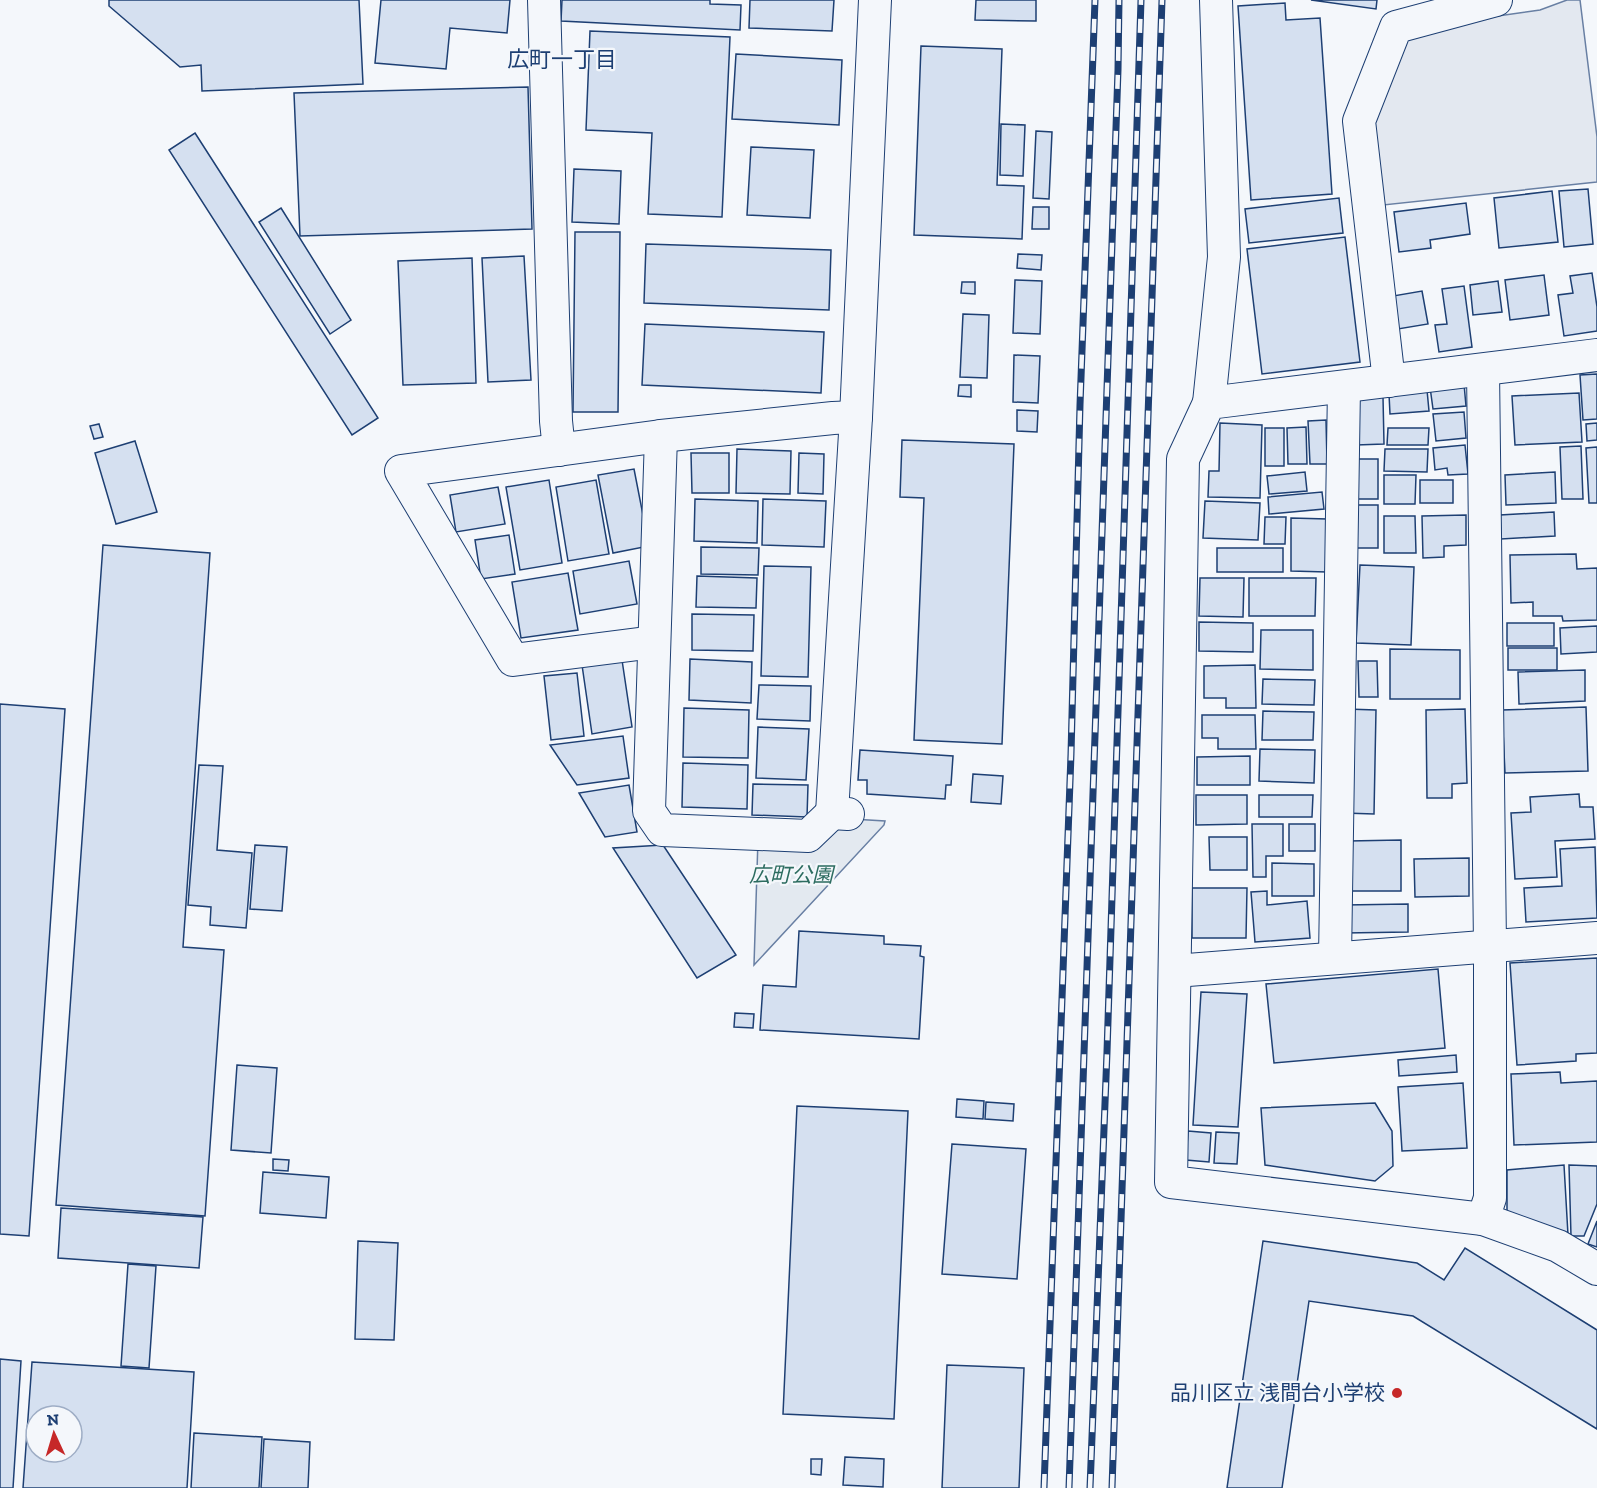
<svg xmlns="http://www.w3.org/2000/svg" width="1597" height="1488" viewBox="0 0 1597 1488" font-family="'Zilla Slab','Noto Sans JP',serif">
  <rect width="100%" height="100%" fill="#f4f7fb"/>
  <!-- green -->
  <path fill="#e3e9f0" stroke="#687fa3" stroke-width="1.5" d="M835,818L885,821L884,825L754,965L758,839Z"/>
  <!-- parking -->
  <path fill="#e3e8f0" stroke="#687fa3" stroke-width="1.5" d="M1567,0H1580L1597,137V182L1374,206L1373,128L1398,40L1413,28L1540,10Z"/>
  <!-- building -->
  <g fill="#d5e0f0" stroke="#1d3f73" stroke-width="1.5" fill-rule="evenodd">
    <path d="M109,0H359L363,84L202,91L201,65L180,67L109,6Z"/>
    <path d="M381,0H510L507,33L450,28L446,69L375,63Z"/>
    <path d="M562,0H710V4L741,5L740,30L561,21Z"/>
    <path d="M750,0H834L832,31L749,28Z"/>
    <path d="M976,0H1036V21L975,20Z"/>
    <path d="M1311,0H1377L1376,9Z"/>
    <path d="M1285,3L1286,20L1320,18L1332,194L1251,200L1238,6Z"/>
    <path d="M590,31L730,37L722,217L648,214L652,133L586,130Z"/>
    <path d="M921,46L1002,49L997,185L1024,186L1022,239L914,235Z"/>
    <path d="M736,54L842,60L839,125L732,119Z"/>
    <path d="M528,87L532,229L300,236L294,93Z"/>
    <path d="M1001,124L1025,125L1023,176L1000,175Z"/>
    <path d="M1036,131L1052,132L1049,199L1033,198Z"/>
    <path d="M195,133L378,418L352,435L169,150Z"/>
    <path d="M751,147L814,150L810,218L747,215Z"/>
    <path d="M574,169L621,171L619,224L572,222Z"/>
    <path d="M1588,189L1593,244L1564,247L1559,191Z"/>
    <path d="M1552,191L1558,242L1499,248L1494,198Z"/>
    <path d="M1339,198L1343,233L1249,243L1245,209Z"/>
    <path d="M1466,203L1470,234L1430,240L1431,248L1399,252L1394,212Z"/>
    <path d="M1033,207H1049V229H1032Z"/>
    <path d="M281,208L351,320L330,334L259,222Z"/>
    <path d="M575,232H620L618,412H573Z"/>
    <path d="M1345,237L1360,362L1262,374L1247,249Z"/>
    <path d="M646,244L831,250L829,310L644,303Z"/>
    <path d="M1018,254L1042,255L1041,270L1017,268Z"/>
    <path d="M524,256L531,380L488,382L482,258Z"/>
    <path d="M472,258L476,383L403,385L398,261Z"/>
    <path d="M1592,273L1597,307V331L1564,336L1558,295L1573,293L1570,276Z"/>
    <path d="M1544,275L1549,315L1510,320L1505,280Z"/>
    <path d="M1015,280L1042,281L1040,334L1013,333Z"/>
    <path d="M1498,281L1502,312L1473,315L1470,285Z"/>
    <path d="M962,282H975V294L961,293Z"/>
    <path d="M1464,286L1472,347L1439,352L1435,325L1447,324L1442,289Z"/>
    <path d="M1422,291L1428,324L1392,330L1387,297Z"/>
    <path d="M963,314L989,315L987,378L960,377Z"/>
    <path d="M645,324L824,332L821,393L642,385Z"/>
    <path d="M1014,355L1040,356L1038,403L1013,402Z"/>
    <path d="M1597,374V419L1583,420L1580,375Z"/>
    <path d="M1464,384L1466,406L1433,409L1430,387Z"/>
    <path d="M959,385H971V397L958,396Z"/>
    <path d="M1427,390L1429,411L1390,414L1389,394Z"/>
    <path d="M1579,393L1582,442L1515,445L1512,396Z"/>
    <path d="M1383,397L1384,444L1356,445L1355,398Z"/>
    <path d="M1017,410L1038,411L1037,432L1017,431Z"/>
    <path d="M1464,412L1466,438L1436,441L1433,414Z"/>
    <path d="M1326,420L1327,464H1310L1308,421Z"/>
    <path d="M1220,423L1262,425L1260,498L1208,497L1209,471H1219Z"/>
    <path d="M1597,423V440L1587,441L1586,424Z"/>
    <path d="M99,424L103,437L94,439L90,426Z"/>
    <path d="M1306,427L1307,464H1288L1287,428Z"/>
    <rect x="1265" y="428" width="19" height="38"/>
    <path d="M1388,428H1429L1428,445H1387Z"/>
    <path d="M902,440L1014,444L1002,744L914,740L924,498L900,497Z"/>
    <path d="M135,441L157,512L116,524L95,453Z"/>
    <path d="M1465,445L1468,474L1448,475L1447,468L1435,470L1433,448Z"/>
    <path d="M1581,446L1583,499H1562L1560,447Z"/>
    <path d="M1597,447V503H1589L1586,448Z"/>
    <path d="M737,449L791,451L790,494L736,493Z"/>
    <path d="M1385,449H1428L1427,472L1384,471Z"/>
    <path d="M691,453H729V493H692Z"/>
    <path d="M799,453L824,454L823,494L798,493Z"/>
    <rect x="1354" y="459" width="24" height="40"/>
    <path d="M634,469L649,546L613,553L598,475Z"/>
    <path d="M1305,472L1307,491L1269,494L1267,476Z"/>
    <path d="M1555,472L1556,503L1506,505L1505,475Z"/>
    <path d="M1384,475H1416L1415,504H1384Z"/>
    <path d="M549,480L562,563L520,570L506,487Z"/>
    <path d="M596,480L609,554L568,561L556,487Z"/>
    <rect x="1420" y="480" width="33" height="23"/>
    <path d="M498,487L505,524L456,532L450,495Z"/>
    <path d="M1322,492L1324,509L1269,514L1268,497Z"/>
    <path d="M695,499L758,501L757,543L694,541Z"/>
    <path d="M763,499L826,501L824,547L762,545Z"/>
    <path d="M1205,501L1260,503L1258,540L1203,538Z"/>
    <rect x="1353" y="505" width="25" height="43"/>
    <path d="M1554,512L1555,536L1501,539L1500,515Z"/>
    <path d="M1466,515V545L1444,546V557L1423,558L1422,516Z"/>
    <path d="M1384,516H1415L1416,553H1384Z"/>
    <path d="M1265,517H1286L1285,544H1264Z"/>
    <path d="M1291,518L1327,519V572L1291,571Z"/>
    <path d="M509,535L515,574L481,579L475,540Z"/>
    <path d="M103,545L210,553L183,947L224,950L205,1216L56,1205Z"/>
    <path d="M701,547L759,548L758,575L701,574Z"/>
    <rect x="1217" y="548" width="66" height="24"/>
    <path d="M1576,554L1577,569L1597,568V620L1563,621L1562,616H1533V602L1511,603L1510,555Z"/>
    <path d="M629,561L637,604L580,614L573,571Z"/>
    <path d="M1360,565L1414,567L1411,645L1356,643Z"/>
    <path d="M764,566L811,567L808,677L761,676Z"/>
    <path d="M568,573L578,630L521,638L512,582Z"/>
    <path d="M697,576L757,578L756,608L696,607Z"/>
    <path d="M1200,578H1244L1243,617L1199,616Z"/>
    <path d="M1249,578H1316L1315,616H1249Z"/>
    <path d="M692,614L754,615L753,651L692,650Z"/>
    <path d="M1199,622L1253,623V652L1199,651Z"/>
    <rect x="1507" y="623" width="47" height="23"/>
    <path d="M1597,626V652L1561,654L1560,628Z"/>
    <path d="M1261,630H1313V670L1260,669Z"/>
    <rect x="1508" y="648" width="49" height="22"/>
    <path d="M1390,649L1460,650V699H1390Z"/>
    <path d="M690,659L752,662L751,703L689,700Z"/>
    <path d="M622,660L632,727L592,734L582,665Z"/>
    <path d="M1358,661H1377L1378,697H1359Z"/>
    <path d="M1255,665L1256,708H1226V698H1204V666Z"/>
    <path d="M1585,670V701L1519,704L1518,672Z"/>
    <path d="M577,673L584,736L551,740L544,676Z"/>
    <path d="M1263,679L1315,680L1314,705L1262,704Z"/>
    <path d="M759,685L811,686L810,721L757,719Z"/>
    <path d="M0,704L65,709L29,1236L0,1234Z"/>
    <path d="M1586,707L1588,771L1505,773L1502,710Z"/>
    <path d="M684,708L749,710L748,758L683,757Z"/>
    <path d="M1346,709L1376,710L1374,814L1344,813Z"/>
    <path d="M1465,709L1467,783L1452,784V798H1427L1426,710Z"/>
    <path d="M1263,711L1314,712L1313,740H1262Z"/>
    <path d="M1202,715H1255L1256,749H1218V738H1202Z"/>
    <path d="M758,727L809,729L806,780L756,778Z"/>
    <path d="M623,736L629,778L577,785L550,745Z"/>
    <path d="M1260,749L1315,750L1314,783L1259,781Z"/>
    <path d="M860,750L953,756L951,785H946L945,799L867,794V780H858Z"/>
    <path d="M1250,756V785H1197V757Z"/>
    <path d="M683,763L748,765L747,809L682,807Z"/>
    <path d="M199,765L223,766L217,850L252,853L246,928L210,925L211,907L188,905Z"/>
    <path d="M973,774L1003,776L1001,804L971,802Z"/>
    <path d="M753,784L808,785L807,817L752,815Z"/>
    <path d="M629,785L637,832L605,837L579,793Z"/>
    <path d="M1579,794L1580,807H1593L1595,839L1555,841L1557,877L1515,879L1511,813L1531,812L1530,797Z"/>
    <path d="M1196,795H1247V824L1196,825Z"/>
    <path d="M1259,795H1313L1312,817H1259Z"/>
    <path d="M1252,824H1283V856H1266V877H1253Z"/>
    <rect x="1289" y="824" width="26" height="27"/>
    <path d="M1209,837H1247V870H1210Z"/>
    <path d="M1401,840V891H1348V841Z"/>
    <path d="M255,845L287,847L282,911L250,909Z"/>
    <path d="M663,845L736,955L697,978L613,848Z"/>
    <path d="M1595,847L1597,918L1526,922L1524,888L1562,886L1560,849Z"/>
    <path d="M1469,858V896L1415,897L1414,859Z"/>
    <path d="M1272,863L1314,864V896H1272Z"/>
    <path d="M1192,888H1247L1246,938H1192Z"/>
    <path d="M1267,891V905L1307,901L1310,938L1255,942L1251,892Z"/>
    <path d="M1408,904V932L1344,933V905Z"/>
    <path d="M799,931L884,936V944L921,946L920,956L924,957L919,1039L760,1030L763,985L796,987Z"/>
    <path d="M1597,958V1053L1576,1054V1061L1517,1065L1510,963Z"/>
    <path d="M1438,969L1445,1048L1274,1063L1266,984Z"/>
    <path d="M1201,992L1247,994L1238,1127L1193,1125Z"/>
    <path d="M735,1013L754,1014L753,1028L734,1027Z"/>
    <path d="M1456,1055L1457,1072L1399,1076L1398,1060Z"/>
    <path d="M237,1065L277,1068L271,1153L231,1150Z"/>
    <path d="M1560,1072L1561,1083L1597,1081V1142L1514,1145L1511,1074Z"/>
    <path d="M1463,1083L1467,1148L1402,1151L1398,1087Z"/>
    <path d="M957,1099L984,1101L983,1119L956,1117Z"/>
    <path d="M986,1102L1014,1104L1013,1121L985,1119Z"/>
    <path d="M1375,1103L1392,1131L1393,1166L1375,1181L1265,1165L1261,1108Z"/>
    <path d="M797,1106L908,1111L894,1419L783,1414Z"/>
    <path d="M1188,1131L1211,1133L1209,1162L1186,1160Z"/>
    <path d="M1216,1132L1239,1133L1237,1164L1214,1163Z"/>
    <path d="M952,1144L1026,1149L1017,1279L942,1274Z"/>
    <path d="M273,1159L289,1160L288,1171L273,1170Z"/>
    <path d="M1564,1165L1568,1235L1507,1212V1170Z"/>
    <path d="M1569,1165L1597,1166V1204L1584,1236H1571Z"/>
    <path d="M263,1172L329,1177L326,1218L260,1213Z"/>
    <path d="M61,1208L203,1217L199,1268L58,1258Z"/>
    <path d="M1597,1221V1247L1588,1244Z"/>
    <path d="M358,1241L398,1243L394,1340L355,1339Z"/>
    <path d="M1263,1241L1417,1263L1444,1280L1465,1248L1597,1330V1429L1413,1316L1309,1301L1282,1488H1227Z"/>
    <path d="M128,1264L156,1266L149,1368L121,1366Z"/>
    <path d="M0,1359L21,1361L13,1488H0Z"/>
    <path d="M32,1362L194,1372L187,1488H23ZM36,1416H72V1452H36Z"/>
    <path d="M947,1365L1024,1368L1019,1488H942Z"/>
    <path d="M194,1433L262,1437L259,1488H191Z"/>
    <path d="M264,1439L310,1442L308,1488H261Z"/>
    <path d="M845,1457L884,1459L883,1487L843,1485Z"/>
    <path d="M811,1459H822L821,1475L811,1474Z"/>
  </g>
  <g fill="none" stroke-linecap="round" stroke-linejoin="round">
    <defs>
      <g id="minor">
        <path d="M544,0L556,421L559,450"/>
        <path d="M1597,355L1209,403L1183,459L1171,1182L1483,1219L1558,1246L1597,1269"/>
        <path d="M1483,370L1490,945V1198L1483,1219"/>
        <path d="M1389,381L1359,121L1396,27L1496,0"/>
        <path d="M1209,403L1224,257L1216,0"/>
        <path d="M661,436L649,811L662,830L808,836L832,813"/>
        <path d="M654,642L513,660L401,471L661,436L833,418L856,417"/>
        <path d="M848,814L832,813L856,417L875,0"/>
        <path d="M1335,958L1344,387"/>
        <path d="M1175,971L1597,938"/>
      </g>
    </defs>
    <!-- minor casing -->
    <use href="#minor" stroke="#1d3f73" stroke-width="34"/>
    <!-- minor -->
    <use href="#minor" stroke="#f4f7fb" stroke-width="32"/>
    <defs>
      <g id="rail">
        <path d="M1044,1488L1071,754L1080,405L1095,0"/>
        <path d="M1069,1488L1118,70L1119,0"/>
        <path d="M1090,1488L1107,1052L1141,0"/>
        <path d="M1112,1488L1162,0"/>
      </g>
    </defs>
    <!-- rail casing -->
    <use href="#rail" stroke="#1d3f73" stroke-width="7"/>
    <!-- rail -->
    <use href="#rail" stroke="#f4f7fb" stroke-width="4.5" stroke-dasharray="14" stroke-linecap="butt"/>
  </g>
  <!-- markers -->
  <circle fill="#c62828" stroke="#f4f7fb" stroke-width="2" cx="1397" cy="1393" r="6"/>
  <g text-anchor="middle" stroke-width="4.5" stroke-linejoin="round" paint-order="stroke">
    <!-- park labels -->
    <g font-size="21" font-style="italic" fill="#2c6c60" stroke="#f4f7fb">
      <text x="791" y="882">広町公園</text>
    </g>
    <!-- poi labels -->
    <g font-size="21" fill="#1d3f73" stroke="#f4f7fb" text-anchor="end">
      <text x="1385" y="1400">品川区立 浅間台小学校</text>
    </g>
    <!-- neighbourhood labels -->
    <g font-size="22" fill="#1d3f73" stroke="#f4f7fb">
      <text x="562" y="67">広町一丁目</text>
    </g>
  </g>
  <!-- north arrow -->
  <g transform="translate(54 1434) rotate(356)"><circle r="28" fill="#f4f7fb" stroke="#9eadc5" stroke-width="1.5"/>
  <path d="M0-4.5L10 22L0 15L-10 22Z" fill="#c62828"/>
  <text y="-9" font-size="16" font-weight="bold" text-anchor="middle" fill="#1d3f73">N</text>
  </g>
</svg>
